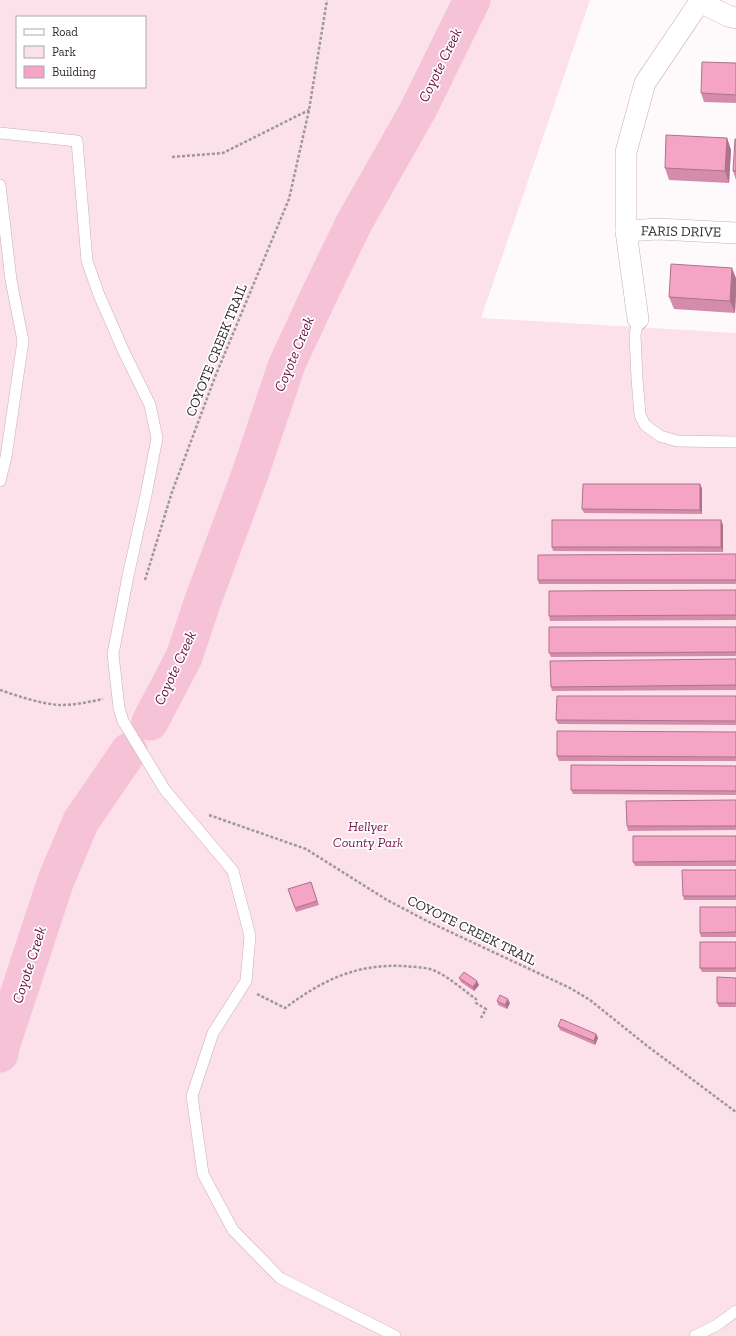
<svg xmlns="http://www.w3.org/2000/svg" width="736" height="1336" viewBox="0 0 736 1336" font-family="'Zilla Slab',serif">
  <rect width="100%" height="100%" fill="#fef9fb"/>
  <!-- green -->
  <path fill="#fce1eb" fill-rule="evenodd" d="M0,0H590L481,318L736,333V1336H0ZM17,17H145V87H17Z"/>
  <g fill="none" stroke-linecap="round" stroke-linejoin="round">
    <!-- river -->
    <g stroke="#f5c2d6" stroke-width="37">
      <path d="M150,722L184,657L202,603L250,474L287,364L321,291L354,223L418,110L472,0"/>
      <path d="M0,1054L1,1047L56,880L81,821L129,751"/>
    </g>
    <defs>
      <g id="lane">
        <path d="M0,133L77,141L87,261L99,295L124,352L150,405L157,438L146,495L128,576L113,654L119,708L123,721L165,790L233,871L250,936L246,981L213,1033L192,1096L203,1174L233,1230L280,1278L395,1336"/>
        <path d="M0,185L11,280L23,341L6,457L0,481"/>
        <path d="M638,319L635,335L637,379L640,415L645,425L660,436L677,441L736,442"/>
        <path d="M695,1336L717,1325L736,1311"/>
      </g>
      <g id="street">
        <path d="M700,2L728,16L736,18"/>
        <path d="M626,231L658,229L736,233"/>
        <path d="M638,319L626,231V152L645,83L701,0"/>
      </g>
    </defs>
    <!-- lane casing -->
    <use href="#lane" stroke="#c8afb8" stroke-width="12"/>
    <!-- street casing -->
    <use href="#street" stroke="#c8afb8" stroke-width="22"/>
    <!-- path -->
    <g stroke="#9e989a" stroke-width="2.5" stroke-dasharray="3 2" stroke-linecap="butt">
      <path d="M172,157L223,153L309,110"/>
      <path d="M145,580L172,492L215,377L289,199L309,110L327,0"/>
      <path d="M0,690C18,696 41,704 60,705C75,705 89,702 103,699"/>
      <path d="M209,815L306,849L387,900L429,922L570,988L590,1000L646,1045L736,1112"/>
      <path d="M257,994L285,1008C323,980 355,964 403,966C413,967 424,967 433,970C448,976 463,990 476,999V1003L486,1009L481,1018"/>
    </g>
    <!-- lane -->
    <use href="#lane" stroke="#fff" stroke-width="11"/>
    <!-- street -->
    <use href="#street" stroke="#fff" stroke-width="21"/>
  </g>
  <!-- wall -->
  <g fill="#d38daa">
    <path d="M736,63V103L704,102L701,93Z"/>
    <path d="M727,138L731,150L729,183L669,180L665,168Z"/>
    <path d="M736,139V180L733,171Z"/>
    <path d="M736,293L735,313L674,309L669,297Z"/>
    <path d="M700,484L702,489V514L584,513L582,509Z"/>
    <path d="M723,525V552L553,551L552,547Z"/>
    <path d="M736,554V584H539L538,580Z"/>
    <path d="M736,590V620L550,621L549,616Z"/>
    <path d="M736,627V656L551,657L549,653Z"/>
    <path d="M736,659V690L552,691L551,687Z"/>
    <path d="M736,696V725L558,724L556,720Z"/>
    <path d="M736,732V761H559L557,756Z"/>
    <path d="M736,766V795L573,794L571,790Z"/>
    <path d="M736,800V830L628,831L627,826Z"/>
    <path d="M736,836V866H635L633,862Z"/>
    <path d="M736,870V900H684L683,896Z"/>
    <path d="M311,882L319,905L296,912L288,889Z"/>
    <path d="M736,907V937H701L700,933Z"/>
    <path d="M736,942V972H702L700,968Z"/>
    <path d="M459,978L479,985L474,991L461,982Z"/>
    <path d="M736,978V1007H719L717,1003Z"/>
    <path d="M497,1001L510,1003L507,1009L498,1005Z"/>
    <path d="M558,1026L596,1034L598,1038L595,1045L560,1030Z"/>
  </g>
  <!-- shaded-wall -->
  <g fill="#ac738b">
    <path d="M727,138L731,150L729,183L725,171Z"/>
    <path d="M732,268L736,278V293L735,313L730,301Z"/>
    <path d="M700,484L702,489V514L700,510Z"/>
    <path d="M721,520L723,525V552L721,547Z"/>
    <path d="M477,981L479,985L474,991L473,987Z"/>
    <path d="M508,999L510,1003L507,1009L505,1005Z"/>
    <path d="M596,1034L598,1038L595,1045L594,1041Z"/>
  </g>
  <!-- building -->
  <g fill="#f5a4c6" stroke="#ac738b">
    <path d="M702,62L736,63V95L701,93Z"/>
    <path d="M666,135L727,138L725,171L665,168Z"/>
    <path d="M735,139H736V171H733Z"/>
    <path d="M671,264L732,268L730,301L669,297Z"/>
    <path d="M583,484H700V510L582,509Z"/>
    <rect x="552" y="520" width="169" height="27"/>
    <path d="M736,554V580H538V555Z"/>
    <path d="M736,590V615L549,616V591Z"/>
    <path d="M549,627H736V652L549,653Z"/>
    <path d="M736,659V685L551,687L550,661Z"/>
    <path d="M557,696H736V721L556,720Z"/>
    <path d="M557,731L736,732V757L557,756Z"/>
    <path d="M571,765L736,766V791L571,790Z"/>
    <path d="M736,800V826H627L626,801Z"/>
    <path d="M633,836H736V861L633,862Z"/>
    <path d="M682,870H736V896H683Z"/>
    <path d="M311,882L317,901L295,908L288,889Z"/>
    <path d="M700,907H736V932L700,933Z"/>
    <rect x="700" y="942" width="36" height="26"/>
    <path d="M464,972L477,981L473,987L459,978Z"/>
    <path d="M717,977L736,978V1003H717Z"/>
    <path d="M500,995L508,999L505,1005L497,1001Z"/>
    <path d="M561,1019L596,1034L594,1041L558,1026Z"/>
  </g>
  <g text-anchor="middle" stroke-width="3.5" stroke-linejoin="round" paint-order="stroke">
    <!-- street labels -->
    <g font-size="14" fill="#30272b" stroke="#fff">
      <text transform="translate(681 231) rotate(1)" y="5">FARIS DRIVE</text>
      <text transform="translate(216 350) rotate(-68)" y="5">COYOTE CREEK TRAIL</text>
      <text transform="translate(472 930) rotate(26)" y="5">COYOTE CREEK TRAIL</text>
    </g>
    <!-- park labels -->
    <g font-size="14" font-style="italic" fill="#75184a" stroke="#fff">
      <text x="368" y="831">Hellyer<tspan x="368" dy="16">County Park</tspan></text>
    </g>
    <!-- water labels -->
    <g font-size="15" font-style="italic" fill="#6c0e43" stroke="#fff">
      <text transform="translate(440 65) rotate(-64)" y="5">Coyote Creek</text>
      <text transform="translate(294 354) rotate(-67)" y="5">Coyote Creek</text>
      <text transform="translate(175 668) rotate(-65)" y="5">Coyote Creek</text>
      <text transform="translate(29 965) rotate(-72)" y="5">Coyote Creek</text>
    </g>
  </g>
  <!-- legend -->
  <rect x="16" y="16" width="130" height="72" fill="#ffffff" stroke="#aca9aa"/>
  <rect x="24" y="29" width="20" height="6" fill="#ffffff" stroke="#aca9aa"/>
  <text x="52" y="36" font-size="12" fill="#30272b">Road</text>
  <rect x="24" y="46" width="20" height="12" fill="#fce1eb" stroke="#aca9aa"/>
  <text x="52" y="56" font-size="12" fill="#30272b">Park</text>
  <rect x="24" y="66" width="20" height="12" fill="#f5a4c6" stroke="#aca9aa"/>
  <text x="52" y="76" font-size="12" fill="#30272b">Building</text>
</svg>
